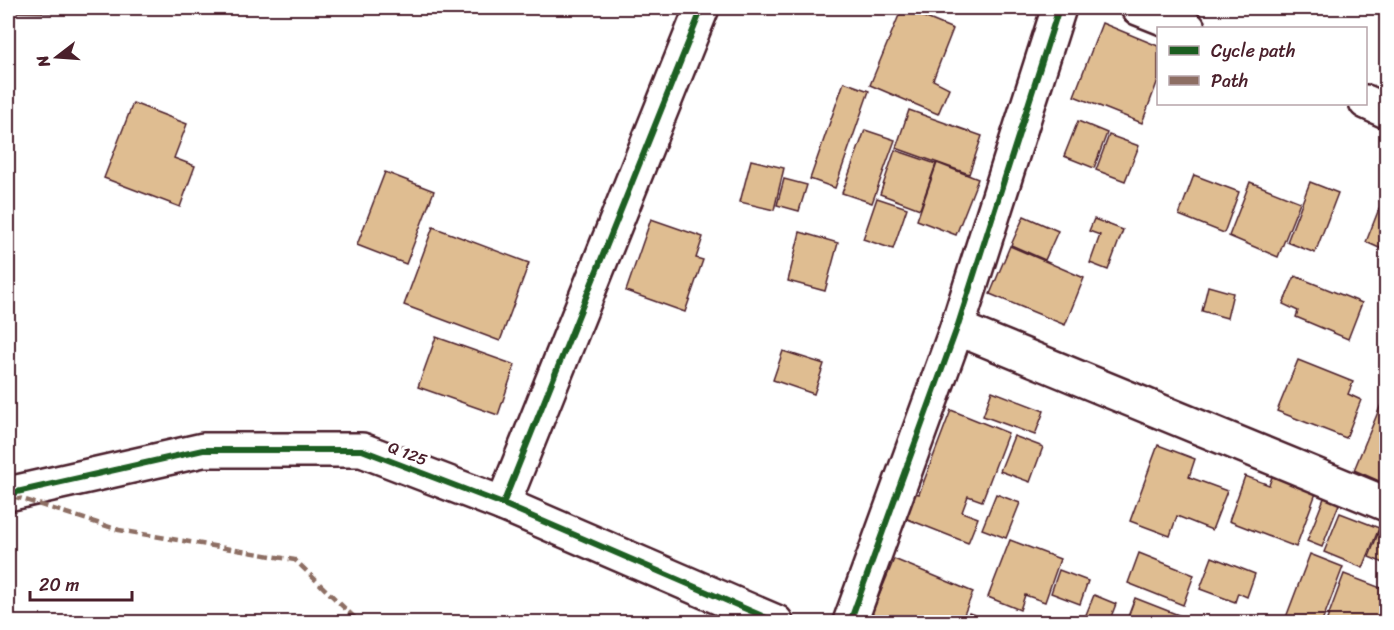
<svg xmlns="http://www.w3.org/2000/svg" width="1394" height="630" viewBox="0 0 1394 630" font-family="Sriracha,sans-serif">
  <rect width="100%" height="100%" fill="#fff"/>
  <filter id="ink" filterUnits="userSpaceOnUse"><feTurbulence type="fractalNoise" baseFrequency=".0167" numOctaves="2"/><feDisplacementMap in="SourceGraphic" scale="12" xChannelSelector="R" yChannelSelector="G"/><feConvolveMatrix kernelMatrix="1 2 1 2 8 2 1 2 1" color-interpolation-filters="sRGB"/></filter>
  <g filter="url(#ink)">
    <!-- building -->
    <g fill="#dfbd91" stroke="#4a1f2b" stroke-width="1.5">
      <path d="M8,8H52V13L8,12Z"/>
      <path d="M902,8L953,29L933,80L949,88L938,114L870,85Z"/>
      <path d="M1102,23L1158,46V80L1142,123L1074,96Z"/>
      <path d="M844,82L869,91L835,188L810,179Z"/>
      <path d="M133,103L187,124L174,158L195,166L180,207L104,178Z"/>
      <path d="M909,110L982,136L969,174L896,148Z"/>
      <path d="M1078,121L1107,133L1094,168L1064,156Z"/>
      <path d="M865,130L895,140L872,203L842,193Z"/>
      <path d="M1109,135L1139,146L1125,181L1096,170Z"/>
      <path d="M895,150L936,164L920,209L880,194Z"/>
      <path d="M751,160L784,168L774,210L740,202Z"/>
      <path d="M937,163L978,179L956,235L917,220Z"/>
      <path d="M385,172L434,191L406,264L357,245Z"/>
      <path d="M1194,175L1239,192L1224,233L1179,215Z"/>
      <path d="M784,179L807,185L799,211L777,205Z"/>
      <path d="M1250,182L1300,202L1278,257L1229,236Z"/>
      <path d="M1310,182L1338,193L1315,253L1287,242Z"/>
      <path d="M1386,191V251L1366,242Z"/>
      <path d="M877,198L907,208L893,249L863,239Z"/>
      <path d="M1024,216L1058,231L1045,260L1011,245Z"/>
      <path d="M651,219L703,237L696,258L703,260L685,312L626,291Z"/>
      <path d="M1094,219L1123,230L1108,270L1090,263L1100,235L1089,231Z"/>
      <path d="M433,227L529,263L500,341L404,305Z"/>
      <path d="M800,232L838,243L825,291L788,281Z"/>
      <path d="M1010,246L1084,278L1065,325L990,294Z"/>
      <path d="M1295,276L1362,303L1348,339L1296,317L1298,311L1283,304Z"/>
      <path d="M1208,286L1233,293L1227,318L1202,311Z"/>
      <path d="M436,337L515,365L498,415L418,387Z"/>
      <path d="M783,351L824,364L814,394L773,380Z"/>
      <path d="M1298,360L1353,382L1348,394L1361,400L1346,438L1277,411Z"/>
      <path d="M992,391L1044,411L1035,435L983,416Z"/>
      <path d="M1383,400L1386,401V484L1354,470Z"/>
      <path d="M951,410L1008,433L982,501L968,496L962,512L978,518L968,543L905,518L915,493L919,494Z"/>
      <path d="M1014,436L1043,447L1030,482L1000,471Z"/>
      <path d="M1158,445L1195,459L1189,477L1227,491L1212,530L1177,516L1170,536L1130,521Z"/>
      <path d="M1275,469L1319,485L1296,547L1229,521L1245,476L1269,485Z"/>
      <path d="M1328,488L1343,494L1322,547L1307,541Z"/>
      <path d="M996,494L1020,503L1006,538L982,529Z"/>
      <path d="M1340,513L1379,528L1363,568L1324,552Z"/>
      <path d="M1379,531L1386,534V564L1369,557Z"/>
      <path d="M1010,540L1060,559L1045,602L1025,595L1020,610L988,597Z"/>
      <path d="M1139,553L1194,575L1183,605L1128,583Z"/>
      <path d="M1310,554L1343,567L1322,622H1292L1285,620Z"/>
      <path d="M1212,557L1255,574L1247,597L1238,593L1235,602L1200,589Z"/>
      <path d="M894,559L973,592L961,622H882L870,618Z"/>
      <path d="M1059,570L1088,581L1080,604L1051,593Z"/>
      <path d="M1344,574L1386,590V622H1326Z"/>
      <path d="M1094,595L1116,604L1109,622H1083Z"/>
      <path d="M1135,598L1181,616L1178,622H1126Z"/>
      <path d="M969,613L993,622H965Z"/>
    </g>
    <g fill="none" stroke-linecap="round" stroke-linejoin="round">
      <defs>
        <g id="street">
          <path d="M1138,8L1188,28"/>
          <path d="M1366,102L1386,111"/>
          <path d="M957,328L1386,504"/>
          <path d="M503,504L702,8"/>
          <path d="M850,622L957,328L1059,8"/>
        </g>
        <path id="secondary" d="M8,494L203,450H362L503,504L776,622"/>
      </defs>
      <!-- street casing -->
      <use href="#street" stroke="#4a1f2b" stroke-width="38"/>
      <!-- secondary casing -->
      <use href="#secondary" stroke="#4a1f2b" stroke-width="38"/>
      <!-- street -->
      <use href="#street" stroke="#fff" stroke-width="33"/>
      <!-- secondary -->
      <use href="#secondary" stroke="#fff" stroke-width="33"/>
      <!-- quiet -->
      <path stroke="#8d6e63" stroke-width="4.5" stroke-dasharray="9 4.5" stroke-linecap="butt" d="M13,496L119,530L295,560L359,622"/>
      <defs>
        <g id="cycleway">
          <path d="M8,494L203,450H362L503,504L776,622"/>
          <path d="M503,504L702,8"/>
          <path d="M850,622L957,328L1059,8"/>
        </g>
      </defs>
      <!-- cycleway casing -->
      <use href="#cycleway" stroke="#fff" stroke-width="10"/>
      <!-- cycleway -->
      <use href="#cycleway" stroke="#1b5e20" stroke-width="6"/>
    </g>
  </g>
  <g text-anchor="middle" stroke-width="6" stroke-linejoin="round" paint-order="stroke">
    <!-- street labels -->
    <g font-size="16" fill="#4a1f2b" stroke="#fff">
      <text transform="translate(408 453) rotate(21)" y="6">Q 125</text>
    </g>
  </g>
  <!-- margin -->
  <rect width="1394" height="630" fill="none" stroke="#fff" stroke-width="30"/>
  <rect x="15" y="15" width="1364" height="600" fill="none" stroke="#4a1f2b" stroke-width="2" filter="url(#ink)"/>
  <!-- legend -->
  <rect x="1157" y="27" width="210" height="78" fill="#ffffff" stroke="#b7a5aa" stroke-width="1.5"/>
  <rect x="1169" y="46" width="30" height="9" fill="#1b5e20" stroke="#b7a5aa" stroke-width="1.5"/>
  <text x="1211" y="57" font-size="18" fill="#4a1f2b">Cycle path</text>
  <rect x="1169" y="76" width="30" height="9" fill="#8d6e63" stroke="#b7a5aa" stroke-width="1.5"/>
  <text x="1211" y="87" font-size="18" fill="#4a1f2b">Path</text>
  <!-- north arrow -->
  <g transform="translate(57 57) rotate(253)" stroke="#ffffff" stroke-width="4.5" paint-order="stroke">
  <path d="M0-4.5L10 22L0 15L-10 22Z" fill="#4a1f2b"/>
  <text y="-9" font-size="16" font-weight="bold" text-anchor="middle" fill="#4a1f2b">N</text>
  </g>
  <!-- scale -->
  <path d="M30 591v9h102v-9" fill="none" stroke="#4a1f2b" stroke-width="3"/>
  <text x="39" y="591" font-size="18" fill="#4a1f2b" stroke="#ffffff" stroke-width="4.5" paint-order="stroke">20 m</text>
</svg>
